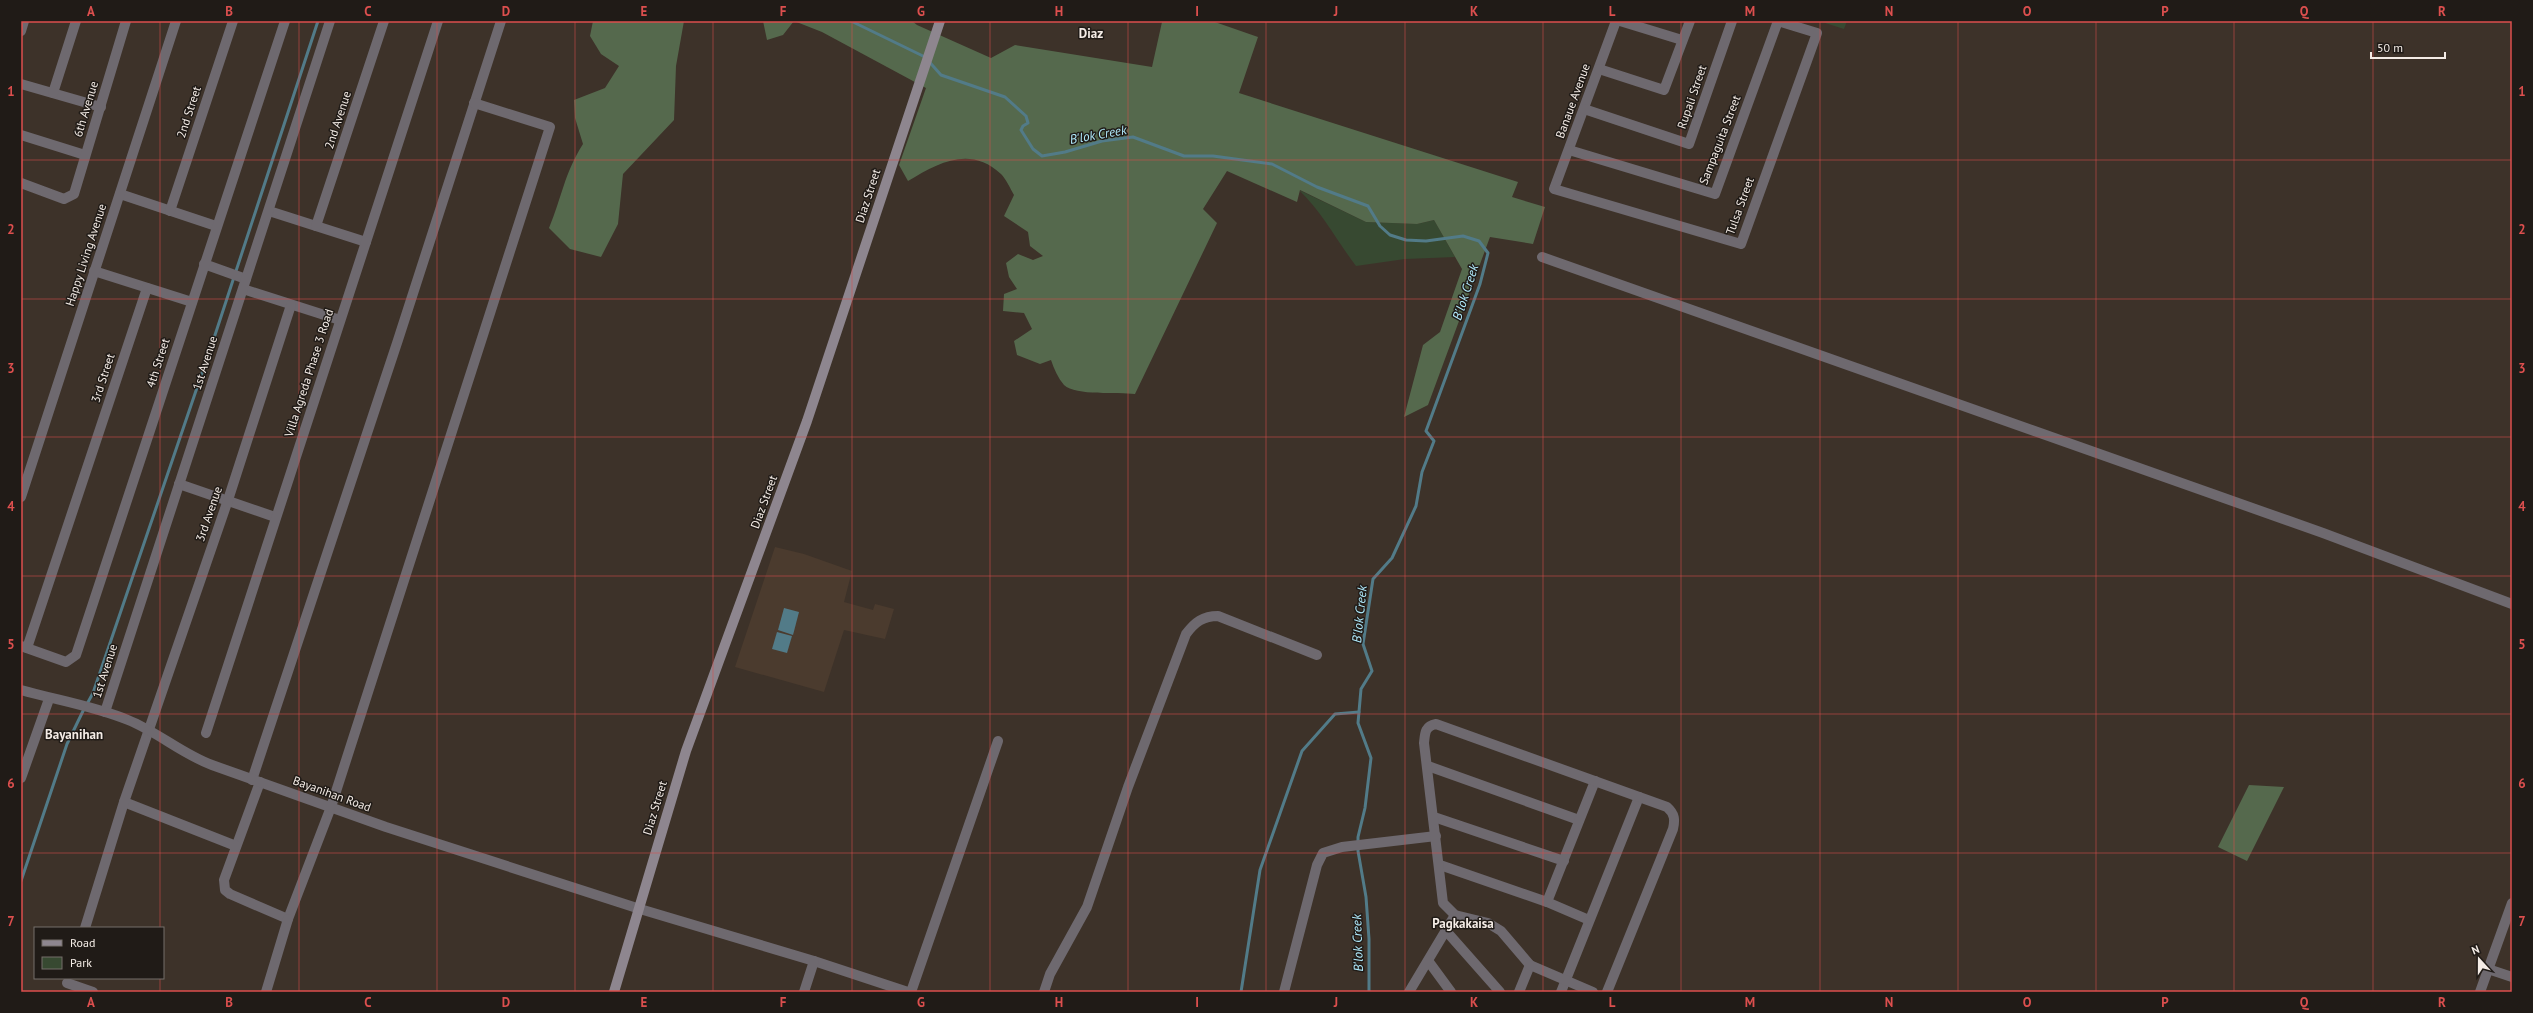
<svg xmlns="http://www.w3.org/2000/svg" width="2533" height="1013" viewBox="0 0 2533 1013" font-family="'PT Sans',sans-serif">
  <rect width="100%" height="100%" fill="#3d3229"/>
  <!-- built -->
  <path fill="#4b3b2e" d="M775,547L804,554L852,571L844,602L873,610L875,604L894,609L885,639L844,630L824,692L735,667Z"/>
  <!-- green -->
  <g fill="#374931">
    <path d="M1819,21H1847L1844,29Z"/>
    <path d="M1299,190L1366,222L1417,224L1434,220L1455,257L1405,259L1356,266C1337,241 1322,212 1299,190Z"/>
  </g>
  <!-- forest -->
  <g fill="#55694d">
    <path d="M593,21H684L676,66L674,120L623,174L618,224L601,257L570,249L549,228C562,197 564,174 583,144L575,118L574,100L605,88L619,66L601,54L590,36Z"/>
    <path d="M763,21H912L917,25L991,58L1015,45L1152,67L1162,22L1212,21L1258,37L1239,93L1518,182L1512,197L1545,207L1533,244L1490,237L1428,405L1404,417L1423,345L1440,332L1462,269L1434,220L1417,224L1366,222L1300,190L1297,202L1227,171L1203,209L1217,223L1135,394C1118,392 1076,396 1064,385C1058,378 1054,369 1051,360L1040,364L1017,355L1014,341L1032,329L1024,313L1003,311L1004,294L1017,289L1009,277L1006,263L1018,254L1033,260L1043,256L1030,246L1028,232L1004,216L1014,195C1010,188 1006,179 1001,174C970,145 938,163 908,181L899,165L926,88L822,32L794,21L783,35L767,40Z"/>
    <path d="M2249,785L2284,787L2247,861L2218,847Z"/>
  </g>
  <!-- water -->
  <g fill="#527b88">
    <path d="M784,608L799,612L793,635L778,630Z"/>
    <path d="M777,632L792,636L787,653L772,649Z"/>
  </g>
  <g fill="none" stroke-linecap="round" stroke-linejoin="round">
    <!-- stream -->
    <g stroke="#527b88" stroke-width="3">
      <path d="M851,21L925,57L941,75L1005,97L1026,116L1028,123L1023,126L1021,130L1033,149L1042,156L1065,152L1102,141L1133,137L1184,156H1213L1272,164L1317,187L1368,206L1380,226L1390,235L1406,240L1426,241L1463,236L1479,241L1488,253L1480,284L1426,431L1434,441L1422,472L1416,506L1392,558L1373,579L1363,644L1372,671L1361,689L1358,723L1371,758L1365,808L1358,837V851L1366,897L1369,939V992"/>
      <path d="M87,704L93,693L216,332L318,21"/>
      <path d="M21,881L67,744L84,709"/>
      <path d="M1241,992L1260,870L1302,751L1335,714L1359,712"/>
    </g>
    <!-- minor -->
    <g stroke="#6e696f" stroke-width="10">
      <path d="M1616,21L1554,189L1741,244L1817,33L1778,21"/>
      <path d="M1620,21L1682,40"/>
      <path d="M21,31L24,21"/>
      <path d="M1599,69L1664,90L1690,21"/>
      <path d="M21,84L101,107"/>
      <path d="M53,93L76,21"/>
      <path d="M1584,109L1689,144L1732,21"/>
      <path d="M21,135L85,155"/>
      <path d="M1569,150L1715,194L1778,21"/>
      <path d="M21,183L64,199L74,194L126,21"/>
      <path d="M120,194L216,226"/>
      <path d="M170,211L233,21"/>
      <path d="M269,211L366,242"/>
      <path d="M316,226L384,21"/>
      <path d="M1542,257L2323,533L2512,604"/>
      <path d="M204,264L246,279"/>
      <path d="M94,271L192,302"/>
      <path d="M243,289L340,320"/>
      <path d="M179,484L275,517"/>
      <path d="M21,497L176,21"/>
      <path d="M21,646L66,662L76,655L285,21"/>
      <path d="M27,648L147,288"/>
      <path d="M105,712L330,21"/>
      <path d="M206,733L438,21"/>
      <path d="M1428,766L1579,820"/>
      <path d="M21,778L49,699"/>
      <path d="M252,780L398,340L501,21"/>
      <path d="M260,782L224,880L225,890L230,894L288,919L331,807L550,127L474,103"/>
      <path d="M124,802L236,846"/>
      <path d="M1434,817L1564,861"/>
      <path d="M1440,865L1547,902L1589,920"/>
      <path d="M1547,902L1595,781"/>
      <path d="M640,909L814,961L908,992"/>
      <path d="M85,928L124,802L228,500L291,305"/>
      <path d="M1447,932L1500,992"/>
      <path d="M1429,962L1451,992"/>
      <path d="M2488,969L2512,977"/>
      <path d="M67,983L93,992"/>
      <path d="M266,992L288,919"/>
      <path d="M804,992L814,961"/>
      <path d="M911,992L998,741"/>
      <path d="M1044,992L1050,974L1087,907L1128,787L1186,634C1195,622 1203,616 1218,616L1317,655"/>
      <path d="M1284,992L1317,865L1323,853L1342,847L1436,836"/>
      <path d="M1409,992L1455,915"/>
      <path d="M1519,992L1530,965"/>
      <path d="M1561,992L1639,797"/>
      <path d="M1593,992L1530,965L1501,931L1488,923L1455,915L1443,903L1424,743C1425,733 1425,726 1436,724L1667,807C1675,814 1675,820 1673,829L1607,992"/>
    </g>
    <!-- tertiary -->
    <g stroke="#6e696f" stroke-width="10">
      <path d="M21,690C56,700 94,706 128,720C158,732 182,754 212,765L386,827L640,909"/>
      <path d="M2480,992L2512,903"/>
    </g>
    <!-- secondary -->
    <path stroke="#8e868f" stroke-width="10" d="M614,992L686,751L807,421L940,21"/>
  </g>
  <!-- grid -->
  <path fill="none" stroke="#dc4f4e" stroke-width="1" stroke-opacity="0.55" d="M160,21V928M299,21V992M437,21V992M575,21V992M713,21V992M852,21V992M990,21V992M1128,21V992M1266,21V992M1405,21V992M1543,21V992M1681,21V992M1820,21V992M1958,21V992M2096,21V992M2234,21V992M2373,21V992M21,160H2512M21,299H2512M21,437H2512M21,576H2512M21,714H2512M21,853H2512M160,978V992"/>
  <g text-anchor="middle" stroke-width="3" stroke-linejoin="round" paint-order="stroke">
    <!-- street labels -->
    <g font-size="12" fill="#f4ece6" stroke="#201b17">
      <text transform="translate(1692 97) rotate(-71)" y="4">Rupali Street</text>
      <text transform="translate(1573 101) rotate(-70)" y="4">Banaue Avenue</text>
      <text transform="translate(86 109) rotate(-73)" y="4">6th Avenue</text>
      <text transform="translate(189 112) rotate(-72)" y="4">2nd Street</text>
      <text transform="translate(338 120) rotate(-72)" y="4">2nd Avenue</text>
      <text transform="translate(1720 140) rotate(-69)" y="4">Sampaguita Street</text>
      <text transform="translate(868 196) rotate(-72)" y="4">Diaz Street</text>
      <text transform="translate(1740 206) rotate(-70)" y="4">Tulsa Street</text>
      <text transform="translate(86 255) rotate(-72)" y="4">Happy Living Avenue</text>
      <text transform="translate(158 363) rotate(-72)" y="4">4th Street</text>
      <text transform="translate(205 363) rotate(-72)" y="4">1st Avenue</text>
      <text transform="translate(309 373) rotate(-72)" y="4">Villa Agreda Phase 3 Road</text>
      <text transform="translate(103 378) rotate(-72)" y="4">3rd Street</text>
      <text transform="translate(764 502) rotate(-70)" y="4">Diaz Street</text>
      <text transform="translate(209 514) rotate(-71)" y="4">3rd Avenue</text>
      <text transform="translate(105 671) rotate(-72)" y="4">1st Avenue</text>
      <text transform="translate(332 794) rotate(20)" y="4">Bayanihan Road</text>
      <text transform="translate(655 808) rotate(-73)" y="4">Diaz Street</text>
    </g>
    <!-- neighbourhood labels -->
    <g font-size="13" font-weight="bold" fill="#f4ece6" stroke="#201b17">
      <text x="1091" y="38">Diaz</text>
      <text x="74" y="739">Bayanihan</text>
      <text x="1463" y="928">Pagkakaisa</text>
    </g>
    <!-- water labels -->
    <g font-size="13" font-style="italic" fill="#b0eafc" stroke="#201b17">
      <text transform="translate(1098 134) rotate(-10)" y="5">B'lok Creek</text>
      <text transform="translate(1465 292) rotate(-72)" y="5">B'lok Creek</text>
      <text transform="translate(1359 614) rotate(-84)" y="5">B'lok Creek</text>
      <text transform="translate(1357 943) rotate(-92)" y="5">B'lok Creek</text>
    </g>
  </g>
  <!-- border -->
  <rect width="2533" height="1013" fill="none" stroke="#201b17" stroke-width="44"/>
  <!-- legend -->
  <rect x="34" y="927" width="130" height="52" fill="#201b17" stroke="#756f6a"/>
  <rect x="42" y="940" width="20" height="6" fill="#8e868f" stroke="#756f6a"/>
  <text x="70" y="947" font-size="12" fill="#f4ece6">Road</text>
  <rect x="42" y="957" width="20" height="12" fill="#374931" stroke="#756f6a"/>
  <text x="70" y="967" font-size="12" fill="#f4ece6">Park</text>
  <!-- north arrow -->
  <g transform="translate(2479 959) rotate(339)" stroke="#201b17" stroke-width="3" paint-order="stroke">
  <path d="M0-3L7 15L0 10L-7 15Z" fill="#f4ece6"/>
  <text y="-6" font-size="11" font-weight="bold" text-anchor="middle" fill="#f4ece6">N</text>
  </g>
  <!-- scale -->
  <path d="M2371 52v6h74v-6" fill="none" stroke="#f4ece6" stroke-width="2"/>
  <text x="2377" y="52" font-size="12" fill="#f4ece6" stroke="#201b17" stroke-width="3" paint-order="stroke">50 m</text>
  <rect x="22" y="22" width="2489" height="969" fill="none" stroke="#dc4f4e" stroke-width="1.5"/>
  <g font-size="13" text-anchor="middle" font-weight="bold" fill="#dc4f4e">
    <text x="91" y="16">A</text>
    <text x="229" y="16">B</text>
    <text x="368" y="16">C</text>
    <text x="506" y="16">D</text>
    <text x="644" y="16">E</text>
    <text x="783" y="16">F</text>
    <text x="921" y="16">G</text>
    <text x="1059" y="16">H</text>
    <text x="1197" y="16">I</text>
    <text x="1336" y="16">J</text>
    <text x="1474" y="16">K</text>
    <text x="1612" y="16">L</text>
    <text x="1750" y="16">M</text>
    <text x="1889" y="16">N</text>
    <text x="2027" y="16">O</text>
    <text x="2165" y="16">P</text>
    <text x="2304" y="16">Q</text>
    <text x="2442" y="16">R</text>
    <text x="11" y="96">1</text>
    <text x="2522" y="96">1</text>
    <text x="11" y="234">2</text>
    <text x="2522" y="234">2</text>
    <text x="11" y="373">3</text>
    <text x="2522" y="373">3</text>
    <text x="11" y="511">4</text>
    <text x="2522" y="511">4</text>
    <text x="11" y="649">5</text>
    <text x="2522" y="649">5</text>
    <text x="11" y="788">6</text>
    <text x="2522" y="788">6</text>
    <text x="11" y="926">7</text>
    <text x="2522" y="926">7</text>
    <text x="91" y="1007">A</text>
    <text x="229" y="1007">B</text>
    <text x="368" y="1007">C</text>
    <text x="506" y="1007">D</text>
    <text x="644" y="1007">E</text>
    <text x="783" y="1007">F</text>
    <text x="921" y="1007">G</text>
    <text x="1059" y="1007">H</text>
    <text x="1197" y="1007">I</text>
    <text x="1336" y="1007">J</text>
    <text x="1474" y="1007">K</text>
    <text x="1612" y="1007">L</text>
    <text x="1750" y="1007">M</text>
    <text x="1889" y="1007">N</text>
    <text x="2027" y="1007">O</text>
    <text x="2165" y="1007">P</text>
    <text x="2304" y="1007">Q</text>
    <text x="2442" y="1007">R</text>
  </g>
</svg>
